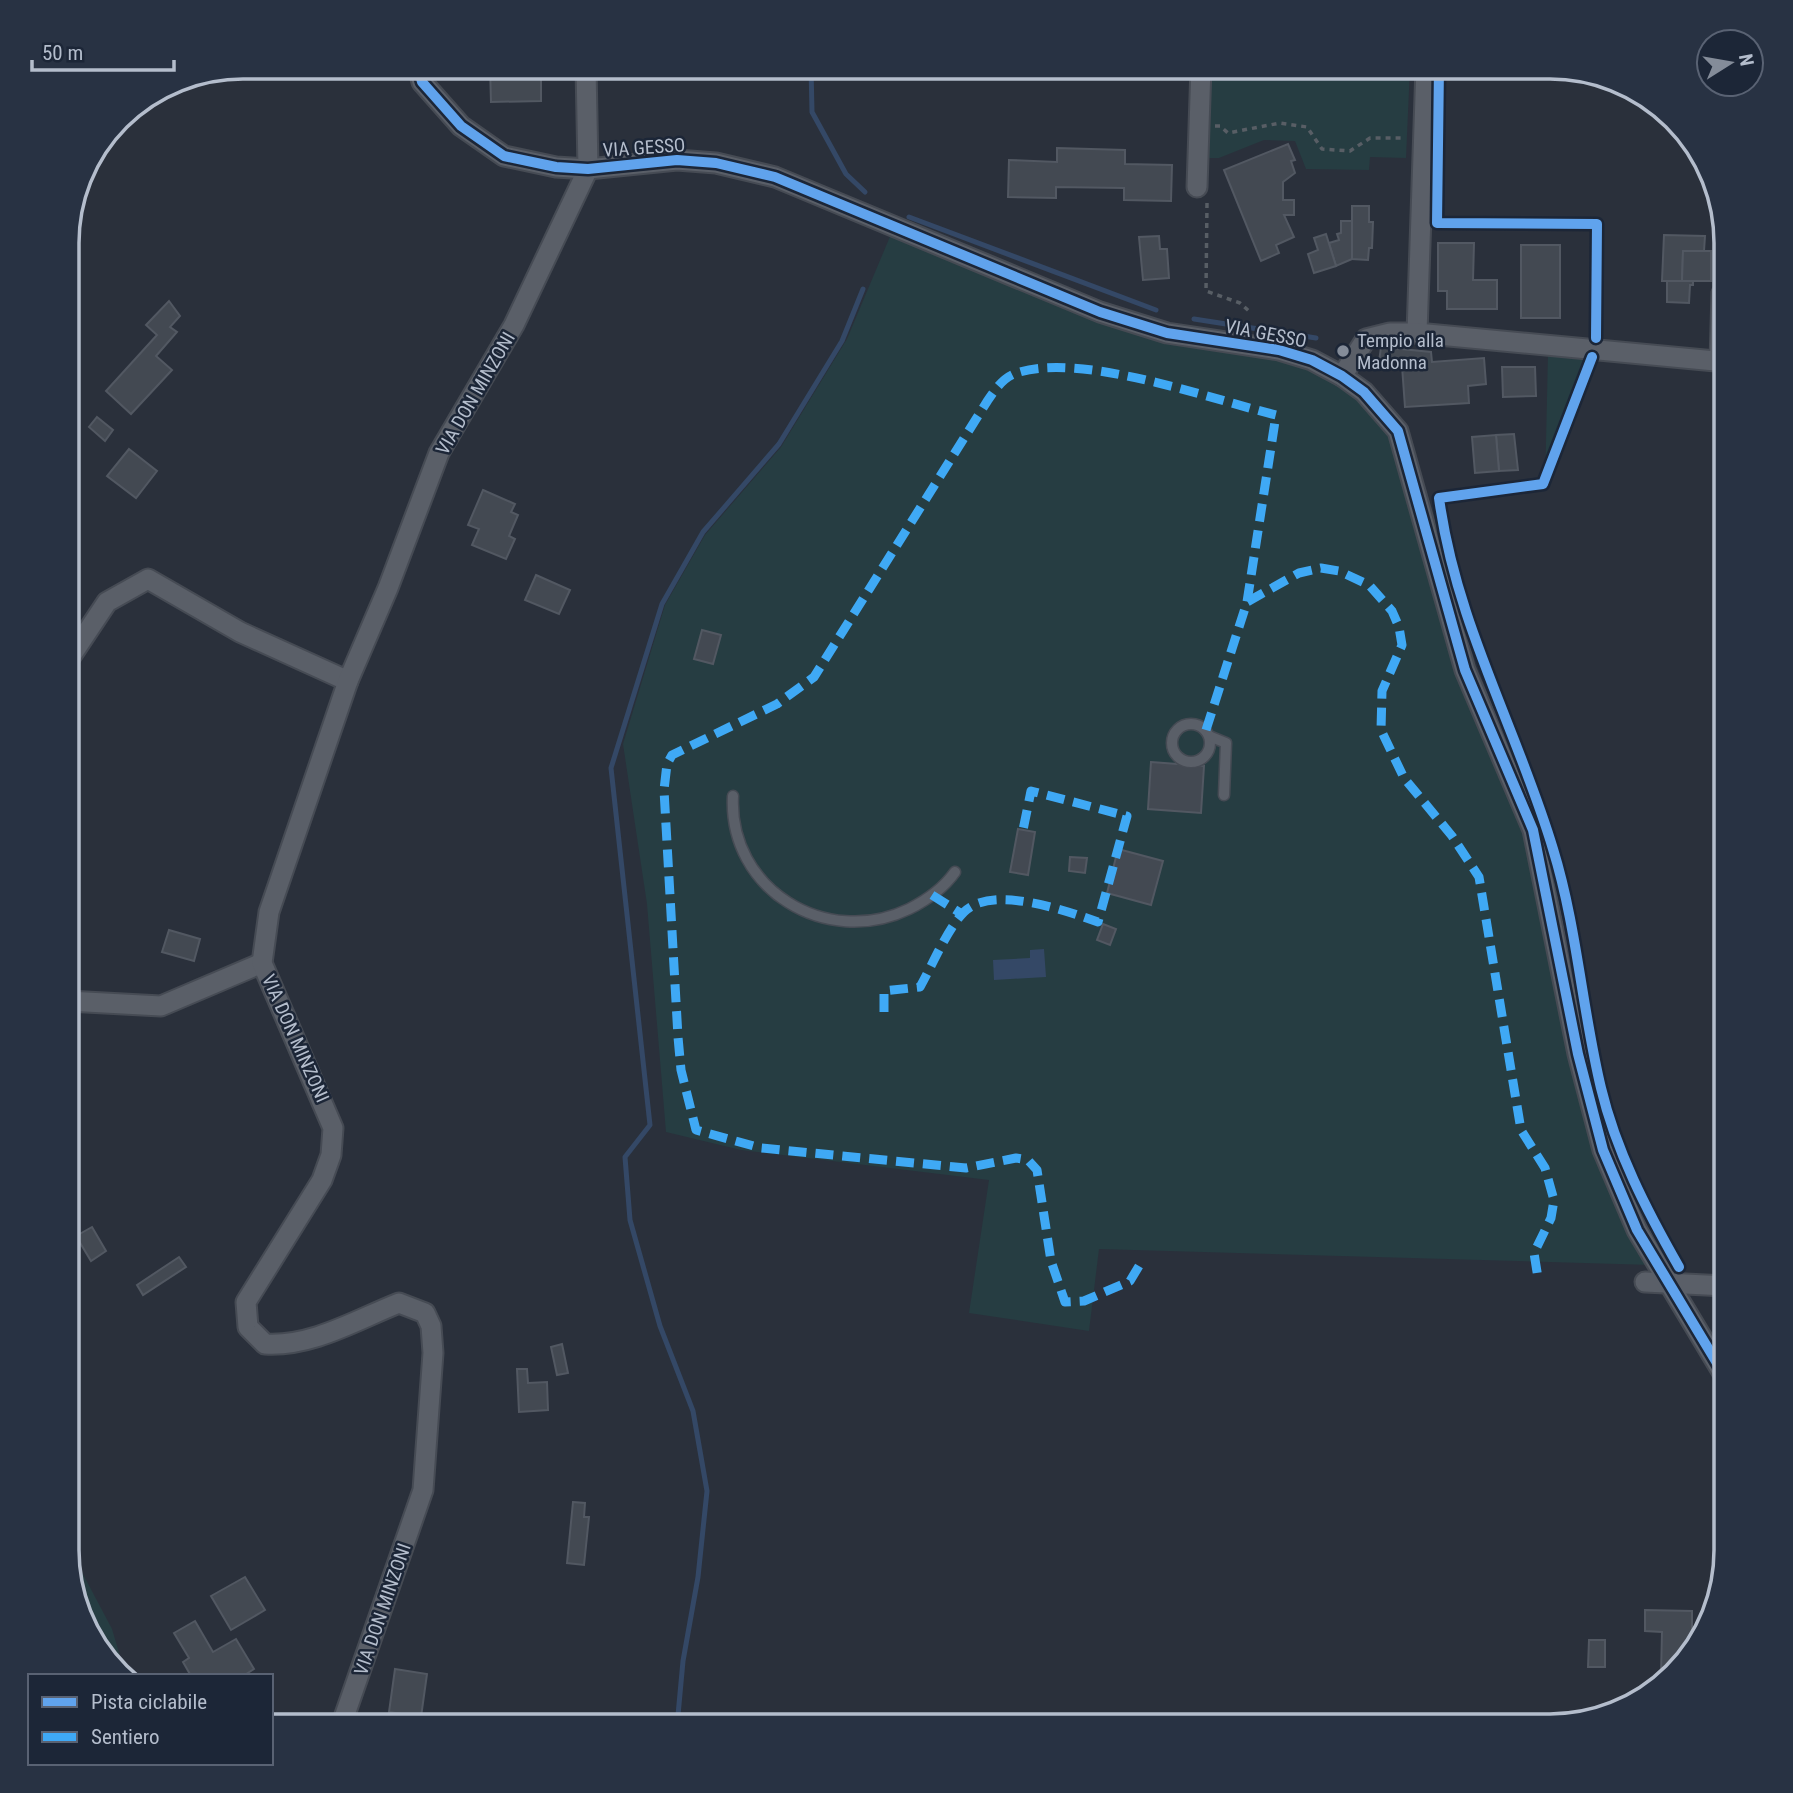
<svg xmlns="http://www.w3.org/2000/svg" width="1793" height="1793" viewBox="0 0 1793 1793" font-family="'Roboto Condensed',sans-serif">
  <rect width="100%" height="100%" fill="#2a303b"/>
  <!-- green -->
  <g fill="#263d42">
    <path d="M1209,67H1410L1406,158L1370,157L1369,170L1306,169L1295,141L1264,140L1219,158H1206Z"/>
    <path d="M894,227L1112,316L1298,346L1358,385L1398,447L1454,629L1546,864L1588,1096L1652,1265L1099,1249L1089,1331L969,1313L989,1180L741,1150L666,1132L647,904L623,744L665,605L705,535L781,447L847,339Z"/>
    <path d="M1548,354L1596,357L1545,487Z"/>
    <path d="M67,1544L112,1629L126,1676C90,1665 66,1578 67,1544Z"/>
  </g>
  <!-- water -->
  <path fill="#344866" d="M1044,949L1046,977L994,980L993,960L1030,958V950Z"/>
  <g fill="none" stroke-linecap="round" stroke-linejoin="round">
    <!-- stream -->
    <g stroke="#344866" stroke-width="5">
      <path d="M811,67L812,112L846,174L865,192"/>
      <path d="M909,217L1156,310"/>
      <path d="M1194,319L1316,338"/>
      <path d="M677,1726L683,1661L698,1577L707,1491L693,1411L660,1326L630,1220L625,1157L650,1125L611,768L662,604L703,532L779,444L842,341L863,289"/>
    </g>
  </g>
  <!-- building -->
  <g fill="#434952" stroke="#525862" stroke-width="2">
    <path d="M490,67H541V101L491,102Z"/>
    <path d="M1288,144L1295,160L1291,161L1295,173L1283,182V200H1294V215H1284L1294,237L1276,245L1279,253L1261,261L1224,170Z"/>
    <path d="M1057,148L1125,150V164L1172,165L1171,201L1124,200V188L1056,187V198L1008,197L1009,160L1057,162Z"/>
    <path d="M1352,206H1369V222H1373L1372,248H1369L1368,260L1352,259Z"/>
    <path d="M1341,221H1352V259L1336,266L1329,243L1339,240L1337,234L1341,233Z"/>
    <path d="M1326,234L1336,266L1314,273L1308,254L1318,250L1314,238Z"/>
    <path d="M1664,235L1705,236L1704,251H1683L1682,281H1662Z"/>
    <path d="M1159,236L1160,249H1167L1169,278L1143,280L1139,237Z"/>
    <path d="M1438,243H1474L1473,280H1497V309H1447V291H1438Z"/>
    <rect x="1521" y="245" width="39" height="73"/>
    <path d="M1683,251H1711V281H1682Z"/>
    <path d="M1667,281H1693V285H1690L1689,303L1667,302Z"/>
    <path d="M169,301L180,316L170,327L177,332L156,356L172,370L131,414L106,391L157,335L146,325Z"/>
    <path d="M1381,347L1431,352L1432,362L1484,358L1486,384L1468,386L1469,403L1405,407L1402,366L1379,362Z"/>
    <path d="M1502,367H1535L1536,396L1503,397Z"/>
    <path d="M97,417L113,430L105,441L89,427Z"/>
    <path d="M1514,434L1518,470L1499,471L1496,435Z"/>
    <path d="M1496,435L1499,471L1475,473L1472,437Z"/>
    <path d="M129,449L157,471L136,498L107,476Z"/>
    <path d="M483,490L515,504L511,512L518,515L509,536L515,539L506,559L472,545L479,529L468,525Z"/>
    <path d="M536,575L570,590L559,614L525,600Z"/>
    <path d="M702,630L721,635L713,664L694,659Z"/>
    <path d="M1151,762L1204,766L1201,813L1148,809Z"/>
    <path d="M1018,829L1035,832L1028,875L1010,872Z"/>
    <path d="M1118,849L1163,861L1151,905L1107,893Z"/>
    <path d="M1070,857L1087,858L1085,873L1069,871Z"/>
    <path d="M1103,924L1116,929L1110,945L1097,940Z"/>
    <path d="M169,930L200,939L194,961L162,952Z"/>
    <path d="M92,1227L106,1251L91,1261L76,1236Z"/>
    <path d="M179,1257L186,1267L143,1295L137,1285Z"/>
    <path d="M562,1344L568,1373L557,1375L551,1347Z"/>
    <path d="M517,1369H527L528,1383L547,1382L548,1410L519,1412Z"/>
    <path d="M573,1502L585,1503L584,1517H589L584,1565L567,1563Z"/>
    <path d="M245,1577L265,1610L231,1630L211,1596Z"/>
    <path d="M1645,1610L1692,1611V1648L1673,1674H1661L1662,1632L1645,1631Z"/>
    <path d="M195,1621L213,1652L236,1639L254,1669L243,1676H191L183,1662L189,1658L174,1633Z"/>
    <path d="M1589,1640H1605V1667H1588Z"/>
    <path d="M395,1669L427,1674L421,1717L389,1712Z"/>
  </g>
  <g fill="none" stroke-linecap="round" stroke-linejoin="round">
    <defs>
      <g id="lane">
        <path d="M1715,361L1717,292"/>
        <circle cx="1191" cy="743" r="19"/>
        <path d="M1209,736L1226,743L1224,795"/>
        <path d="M733,796C728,889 826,949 909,909C927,900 943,889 955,872"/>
      </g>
      <g id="street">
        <path d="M418,67L422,82L461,126L504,156L556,167L588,169L677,160L716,163L775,177L1100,312L1167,333L1279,350L1312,360L1342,376L1364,392L1398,431L1465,670L1533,830L1578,1054L1603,1150L1637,1230L1726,1378"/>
        <path d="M1197,187L1201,67"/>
        <path d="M1417,333L1426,67"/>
        <path d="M1342,376L1366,339L1390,333H1417L1726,362"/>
        <path d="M67,662L107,602L148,579L240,632L348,681"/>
        <path d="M67,1001L161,1006L262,963"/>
        <path d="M1645,1282L1726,1286"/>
        <path d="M341,1726L423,1490L433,1353L431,1326L425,1313L399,1303C356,1320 312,1347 265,1344L248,1327L246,1302L322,1180L331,1155L333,1128L262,963L269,912L348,681L388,588L439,453L514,325L588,169L586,67"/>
      </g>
    </defs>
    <!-- lane casing -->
    <use href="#lane" stroke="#464b54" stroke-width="13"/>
    <!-- street casing -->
    <use href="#street" stroke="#464b54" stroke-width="23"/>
    <!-- path -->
    <g stroke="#585e65" stroke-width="3.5" stroke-dasharray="5 5" stroke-linecap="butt">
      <path d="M1215,126H1220L1228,133L1280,123L1307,127L1322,149L1350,151L1370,138H1405"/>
      <path d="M1207,203L1206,291L1240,303L1250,312"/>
    </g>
    <!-- lane -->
    <use href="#lane" stroke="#5a5f68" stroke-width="10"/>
    <!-- street -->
    <use href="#street" stroke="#5a5f68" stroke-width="19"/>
    <!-- quiet -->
    <g stroke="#3fa9f5" stroke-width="9" stroke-dasharray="18 9" stroke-linecap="butt">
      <path d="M1206,730L1247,602L1299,573L1321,568L1339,571L1369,585L1392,611L1399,627L1402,645L1382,691L1381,730L1404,778L1452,836L1479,877L1521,1130L1545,1168L1554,1200L1551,1218L1534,1253L1538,1278"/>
      <path d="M932,895L962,914"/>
      <path d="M884,1012V991L920,987C932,966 947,929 964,912C992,884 1066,911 1098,922L1127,816L1031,791L1023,830"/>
      <path d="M1139,1266L1130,1281L1084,1301L1065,1302L1051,1261L1037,1170L1028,1160L1016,1158L966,1168L761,1148L696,1130L681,1070L678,1037L664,790L667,764L672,755L777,704L814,677L988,400C995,390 1002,379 1014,374C1076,350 1210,399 1276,415L1247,602"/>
    </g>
    <defs>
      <g id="cycleway">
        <path d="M418,67L422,82L461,126L504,156L556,167L588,169L677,160L716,163L775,177L1100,312L1167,333L1279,350L1312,360L1342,376L1364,392L1398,431L1465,670L1533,830L1578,1054L1603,1150L1637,1230L1726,1378"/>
        <path d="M1439,67L1437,223L1597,224L1596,338"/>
        <path d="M1592,357L1543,484L1439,498C1456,624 1517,729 1553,849C1577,927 1582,1009 1601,1088C1616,1151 1647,1211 1679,1267"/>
      </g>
    </defs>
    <!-- cycleway casing -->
    <use href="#cycleway" stroke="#1c2637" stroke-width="15"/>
    <!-- cycleway -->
    <use href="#cycleway" stroke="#60a3ed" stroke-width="10"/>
  </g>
  <!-- markers -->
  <circle fill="#848c99" stroke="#1c2637" stroke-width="2.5" cx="1343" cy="351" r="7"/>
  <g text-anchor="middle" stroke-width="5" stroke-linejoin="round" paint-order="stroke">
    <!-- street labels -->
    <g font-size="19" fill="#b4bdcc" stroke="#1c2637">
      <text transform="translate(644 147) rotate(-4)" y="7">VIA GESSO</text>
      <text transform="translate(1266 333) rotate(11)" y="7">VIA GESSO</text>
      <text transform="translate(475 393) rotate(-60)" y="7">VIA DON MINZONI</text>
      <text transform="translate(296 1038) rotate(66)" y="7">VIA DON MINZONI</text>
      <text transform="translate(382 1609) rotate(-71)" y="7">VIA DON MINZONI</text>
    </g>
    <!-- poi labels -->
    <g font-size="19" fill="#b4bdcc" stroke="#1c2637" text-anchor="start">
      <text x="1357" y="347">Tempio alla<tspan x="1357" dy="22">Madonna</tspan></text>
    </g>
  </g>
  <!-- crop -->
  <path d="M0 0H1793V1793H0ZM243 79H1550A164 164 0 0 1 1714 243V1550A164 164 0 0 1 1550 1714H243A164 164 0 0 1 79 1550V243A164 164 0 0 1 243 79Z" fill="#283243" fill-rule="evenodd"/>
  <path fill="none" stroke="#b4bdcc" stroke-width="3.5" d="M243 79H1550A164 164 0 0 1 1714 243V1550A164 164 0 0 1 1550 1714H243A164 164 0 0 1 79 1550V243A164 164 0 0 1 243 79Z"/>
  <!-- legend -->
  <rect x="28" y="1674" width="245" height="91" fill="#1c2637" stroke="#596273" stroke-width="2"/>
  <rect x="42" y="1697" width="35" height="10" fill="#60a3ed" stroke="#596273" stroke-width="2"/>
  <text x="91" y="1709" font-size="21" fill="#b4bdcc">Pista ciclabile</text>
  <rect x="42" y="1732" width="35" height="10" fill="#3fa9f5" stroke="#596273" stroke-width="2"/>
  <text x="91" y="1744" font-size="21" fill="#b4bdcc">Sentiero</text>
  <!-- north arrow -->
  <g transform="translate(1730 63) rotate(79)"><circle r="33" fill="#1c2637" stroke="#596273" stroke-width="2"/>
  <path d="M0-5L12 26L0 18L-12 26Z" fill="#848c99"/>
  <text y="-10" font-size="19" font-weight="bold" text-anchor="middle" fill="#b4bdcc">N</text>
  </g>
  <!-- scale -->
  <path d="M32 60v10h142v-10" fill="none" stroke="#b4bdcc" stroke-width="3.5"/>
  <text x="42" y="60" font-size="21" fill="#b4bdcc" stroke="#1c2637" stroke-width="5" paint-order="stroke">50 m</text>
</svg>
